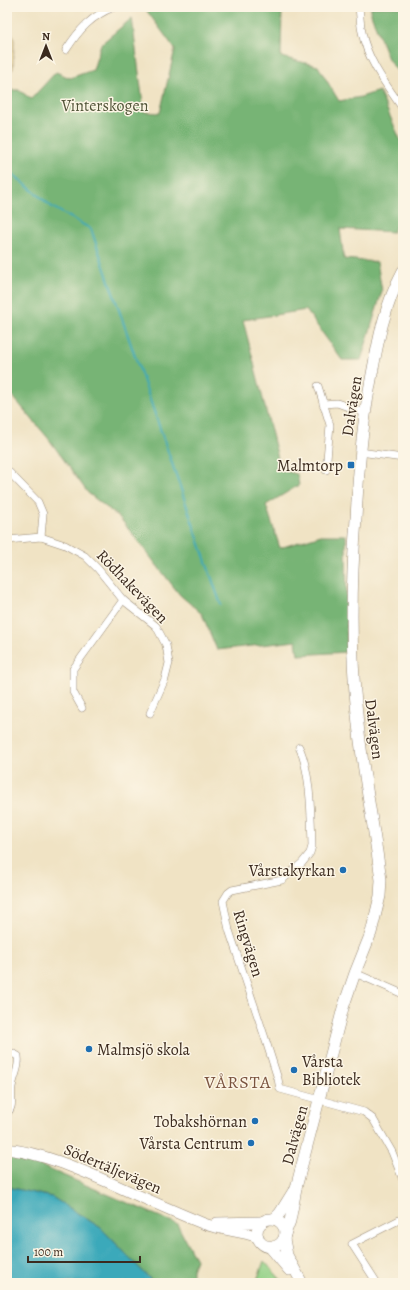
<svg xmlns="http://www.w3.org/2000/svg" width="410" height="1290" viewBox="0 0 410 1290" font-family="Alegreya,serif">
  <rect width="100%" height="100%" fill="#fcf5e5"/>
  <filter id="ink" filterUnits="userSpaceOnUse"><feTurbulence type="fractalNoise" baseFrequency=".025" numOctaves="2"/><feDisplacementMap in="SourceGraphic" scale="8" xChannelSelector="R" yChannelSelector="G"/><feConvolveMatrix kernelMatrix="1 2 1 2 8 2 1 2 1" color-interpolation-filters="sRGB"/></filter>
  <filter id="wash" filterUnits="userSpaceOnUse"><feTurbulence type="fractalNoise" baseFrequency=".012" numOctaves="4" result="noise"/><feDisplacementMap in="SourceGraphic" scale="16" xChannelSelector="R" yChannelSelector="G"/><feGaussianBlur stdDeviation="0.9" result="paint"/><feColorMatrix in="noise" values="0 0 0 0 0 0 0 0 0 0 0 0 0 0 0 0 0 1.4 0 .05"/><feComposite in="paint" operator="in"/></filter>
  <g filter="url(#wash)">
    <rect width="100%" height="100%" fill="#f0e3c4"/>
    <!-- green -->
    <path fill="#94d288" stroke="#687e53" d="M264,1261L284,1283H256Z"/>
    <!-- forest -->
    <g fill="#77b474" stroke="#596f49">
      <path d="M144,7H282L281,57L318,66L339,101L361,97L379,91L403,146V212L393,232L340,229L344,259L377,262L382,291L361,360H342L306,310L243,320L281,470L297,474L299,485L266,505L280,548L321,535H346L347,652L298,655L296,641L217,650L202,614L180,595L120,518L88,493L48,438L9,392H7V90H19L31,99L56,72L70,78L93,70L101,44L132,18L144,112L160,113L175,49Z"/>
      <path d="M371,7H403V79L388,59L371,14Z"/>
      <path d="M7,1157L25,1159L177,1224L196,1260L192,1270V1283H154L101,1228L52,1197L7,1187Z"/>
    </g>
    <!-- sand -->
    <path fill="#eeda9e" stroke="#94825e" d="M7,20L14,40L13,69L7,74Z"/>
    <!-- water -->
    <path fill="#3ba9ba" stroke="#3b6a6c" d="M7,1187L52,1197L101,1228L154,1283H7Z"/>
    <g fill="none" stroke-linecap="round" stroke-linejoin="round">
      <!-- stream -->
      <path stroke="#3ba9ba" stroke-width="2" d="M7,169L52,207L91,229L221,605"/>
    </g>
  </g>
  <g filter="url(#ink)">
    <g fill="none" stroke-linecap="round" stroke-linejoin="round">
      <defs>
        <g id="minor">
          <path d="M359,7C360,15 360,24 362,32C367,60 387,86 403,109"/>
          <path d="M66,50C79,30 91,16 114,7"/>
          <path d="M318,386L330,425L326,470"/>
          <path d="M323,404L337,403L365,413"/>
          <path d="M360,452L403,458"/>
          <path d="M7,470L38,502L43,514L41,537"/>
          <path d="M7,540L41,537L65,545L85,556L98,569L123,600L156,626L166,645L169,663L165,679L150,713"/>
          <path d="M82,708L73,692V669L123,600"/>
          <path d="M299,747C311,772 311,817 312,846L310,853L302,863L282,880L232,890L228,893L223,901L229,930L265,1038L278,1079L280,1089L364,1112L373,1119L392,1152L403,1180"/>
          <path d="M355,973L403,994"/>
          <path d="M7,1051L18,1056C20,1068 14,1075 12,1087C10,1096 15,1106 7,1113"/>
          <path d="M377,1283L352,1244L403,1218"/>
        </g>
        <g id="primary">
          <path d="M7,1149C44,1154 74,1167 108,1182C139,1196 170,1210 202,1223C219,1230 240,1230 258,1237"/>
          <path d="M274,1219L280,1213L293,1192"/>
          <circle cx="271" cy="1233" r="14"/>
          <path d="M217,1223L263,1222"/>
          <path d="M285,1234L290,1221L297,1184L343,1008L355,973L371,933L380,896L381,880C374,825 362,770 357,714C350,649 351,584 356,519C358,478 361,437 368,396C376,353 382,309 403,271"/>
          <path d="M284,1239L287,1255L302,1283"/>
          <path d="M269,1246L289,1270"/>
        </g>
      </defs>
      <!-- minor casing -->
      <use href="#minor" stroke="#968671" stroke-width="8"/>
      <!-- primary casing -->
      <use href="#primary" stroke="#968671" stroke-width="12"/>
      <!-- minor -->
      <use href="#minor" stroke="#fff" stroke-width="7"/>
      <!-- primary -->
      <use href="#primary" stroke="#fff" stroke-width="11"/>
    </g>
  </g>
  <!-- markers -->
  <g fill="#1f6fb2" stroke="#fcf5e5" stroke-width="1.5">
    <rect x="347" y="461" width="8" height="8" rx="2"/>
    <circle cx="343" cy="870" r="4"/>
    <circle cx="89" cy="1049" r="4"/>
    <circle cx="294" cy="1070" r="4"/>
    <circle cx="255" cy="1121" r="4"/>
    <circle cx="251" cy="1143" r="4"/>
  </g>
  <g text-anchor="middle" stroke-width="3" stroke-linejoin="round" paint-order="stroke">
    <!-- park labels -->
    <g font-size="16" fill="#515438" stroke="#fcf5e5">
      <text x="105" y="111">Vinterskogen</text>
    </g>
    <!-- street labels -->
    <g font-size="16" fill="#3b2a1e" stroke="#fcf5e5">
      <text transform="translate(351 406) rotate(-81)" y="6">Dalvägen</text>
      <text transform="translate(133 586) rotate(46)" y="6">Rödhakevägen</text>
      <text transform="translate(375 729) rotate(83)" y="6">Dalvägen</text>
      <text transform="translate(249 943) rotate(73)" y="6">Ringvägen</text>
      <text transform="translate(294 1135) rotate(-75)" y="6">Dalvägen</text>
      <text transform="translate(113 1168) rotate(23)" y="6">Södertäljevägen</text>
    </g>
    <!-- poi labels -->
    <g font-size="16" fill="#3b2a1e" stroke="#fcf5e5" text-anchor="end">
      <text x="343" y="471">Malmtorp</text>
      <text x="335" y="876">Vårstakyrkan</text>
      <text x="97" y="1055" text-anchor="start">Malmsjö skola</text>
      <text x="302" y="1067" text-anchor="start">Vårsta<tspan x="302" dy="18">Bibliotek</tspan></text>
      <text x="247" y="1127">Tobakshörnan</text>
      <text x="243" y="1149">Vårsta Centrum</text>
    </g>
    <!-- quarter labels -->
    <g font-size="18" letter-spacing="1" fill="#7a533f" stroke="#fcf5e5">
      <text x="238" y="1088">VÅRSTA</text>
    </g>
  </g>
  <!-- margin -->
  <rect width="410" height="1290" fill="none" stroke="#fcf5e5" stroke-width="24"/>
  <!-- north arrow -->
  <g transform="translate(46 46)" stroke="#fcf5e5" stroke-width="3" paint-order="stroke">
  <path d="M0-3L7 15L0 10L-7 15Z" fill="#3b2a1e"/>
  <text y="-6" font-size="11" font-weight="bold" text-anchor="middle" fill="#3b2a1e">N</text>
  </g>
  <!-- scale -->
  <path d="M28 1256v6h112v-6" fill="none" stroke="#3b2a1e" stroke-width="2"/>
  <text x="34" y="1256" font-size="12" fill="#3b2a1e" stroke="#fcf5e5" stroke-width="3" paint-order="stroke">100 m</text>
</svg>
